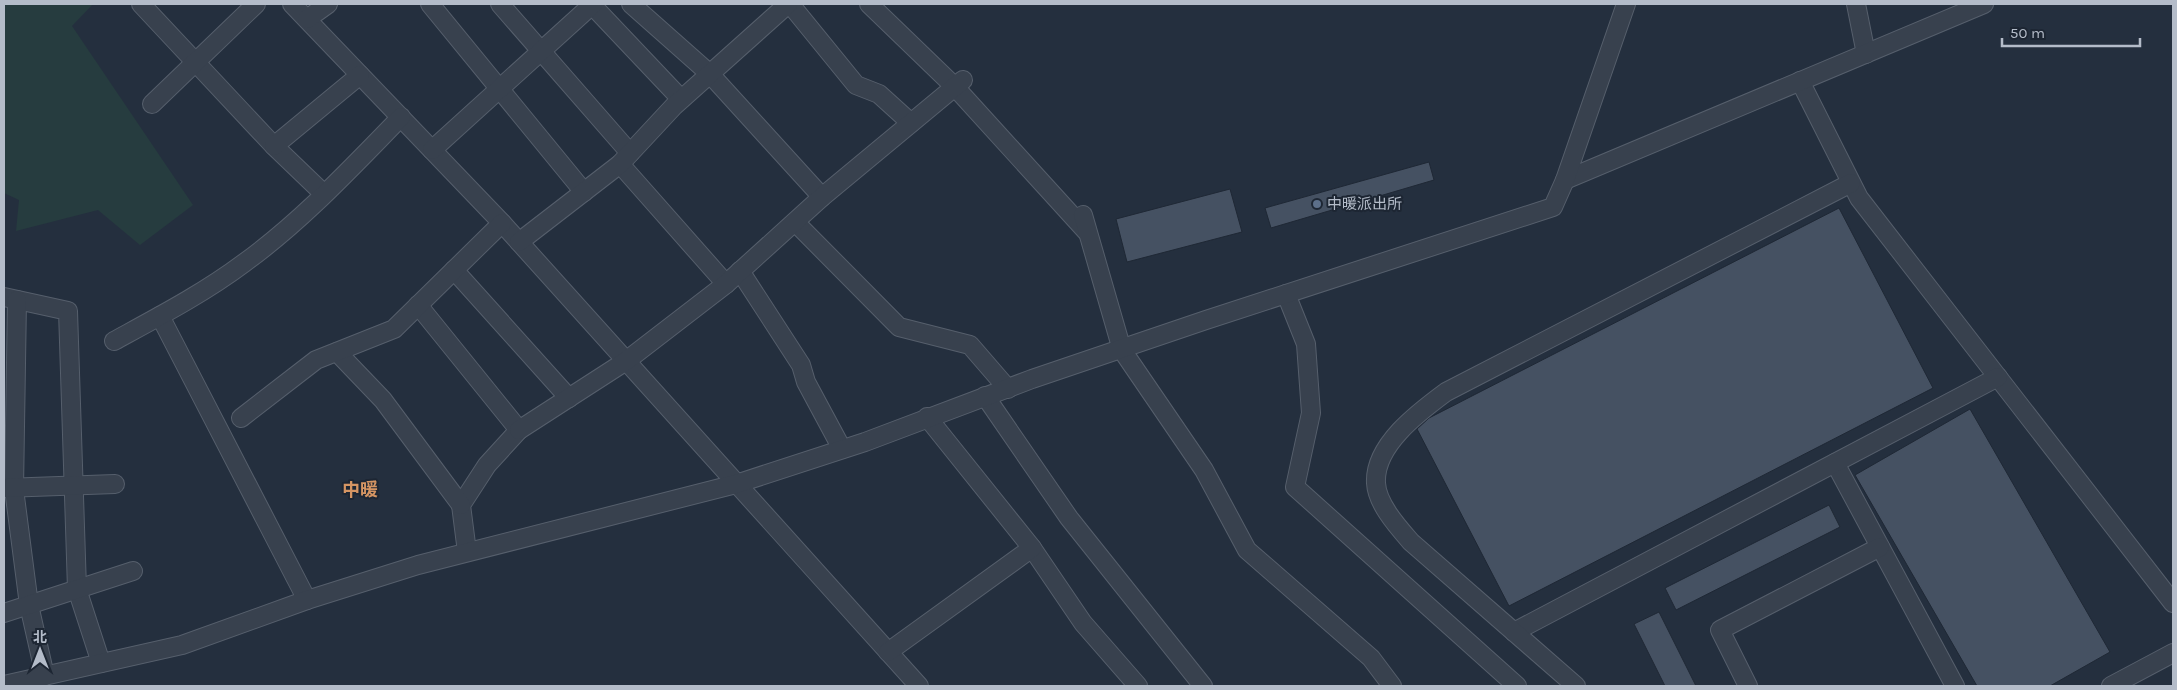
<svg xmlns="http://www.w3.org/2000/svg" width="2177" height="690" viewBox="0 0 2177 690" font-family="Karla,'Noto Sans SC',sans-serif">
  <rect width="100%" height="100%" fill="#242f3e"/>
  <!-- green -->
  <path fill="#263c3f" d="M4,4H93L72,26L193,205L140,245L98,210L16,231L19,200L4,193Z"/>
  <!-- building -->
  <g fill="#455162" stroke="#1f2835">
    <path d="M1429,162L1434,180L1271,228L1265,208Z"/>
    <path d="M1230,189L1242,232L1127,262L1116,219Z"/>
    <path d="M1839,208L1933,388L1509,606L1417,429L1429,418Z"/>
    <path d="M1970,409L2110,652L2050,686H1977L1855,475Z"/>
    <path d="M1829,505L1840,527L1676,610L1665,588Z"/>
    <path d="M1659,612L1696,686H1665L1634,624Z"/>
  </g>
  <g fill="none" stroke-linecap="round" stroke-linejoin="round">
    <defs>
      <g id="minor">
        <path d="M141,4L274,146L324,194"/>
        <path d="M292,4L502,223L919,686"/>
        <path d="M430,4L584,192"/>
        <path d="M500,4L630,153"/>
        <path d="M631,4L710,74L822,197"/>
        <path d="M790,4L856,85L879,94L911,123"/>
        <path d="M869,4L955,87L1086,231"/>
        <path d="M1856,4L1866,54"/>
        <path d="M592,5L681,99"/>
        <path d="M307,19L328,4"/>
        <path d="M1800,81L1859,198L2173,603"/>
        <path d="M152,104L256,4"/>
        <path d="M274,146L360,75"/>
        <path d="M432,150L593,4"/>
        <path d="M620,164L726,284"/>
        <path d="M1565,180L1984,4"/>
        <path d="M1083,215L1122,350L1204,470L1247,550L1371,658L1392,686"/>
        <path d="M795,222L899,327L970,345L1008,389"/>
        <path d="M519,242L620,164L674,106L788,4"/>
        <path d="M454,270L569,398"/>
        <path d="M740,271L801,365L806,382L842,449"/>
        <path d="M1286,294L1306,344L1311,413L1295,487L1517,686"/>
        <path d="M4,297L68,311L77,589L101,663"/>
        <path d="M17,300L14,489L29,605L45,676"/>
        <path d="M418,305L519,430L487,465L461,505L467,552"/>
        <path d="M160,316L307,600"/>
        <path d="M114,341C158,317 204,293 244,263C302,221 351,168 401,117"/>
        <path d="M337,352L383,400L461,505"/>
        <path d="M985,396L1069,518L1203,686"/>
        <path d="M241,418L316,360L394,329L502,223"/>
        <path d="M519,430L626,361L726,284L822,197L963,80"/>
        <path d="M1835,463L1955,686"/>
        <path d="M4,488L115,484"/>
        <path d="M1032,548L1083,623L1138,686"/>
        <path d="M4,613L133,571"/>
        <path d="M1514,632L1998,377"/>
        <path d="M888,652L1032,548L927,417"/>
        <path d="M4,685L182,645L307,600L418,565L736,484L865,442L1032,379L1206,320L1553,207L1565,180L1626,4"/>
        <path d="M1576,686L1411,542C1398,527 1377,504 1376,483C1374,445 1419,412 1446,392L1851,183"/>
        <path d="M1748,686L1720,630L1880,547"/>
        <path d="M2111,686L2173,653"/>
      </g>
    </defs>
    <!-- minor casing -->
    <use href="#minor" stroke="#565f6c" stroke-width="20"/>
    <!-- minor -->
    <use href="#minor" stroke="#38414e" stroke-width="18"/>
  </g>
  <!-- markers -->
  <circle fill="#5c6f8a" stroke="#1d2633" stroke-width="2" cx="1317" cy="204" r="5"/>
  <g text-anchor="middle" stroke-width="4" stroke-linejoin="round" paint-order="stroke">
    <!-- poi labels -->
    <g font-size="15" fill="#b4bcc9" stroke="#1d2633" text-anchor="start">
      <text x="1327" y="209">中暖派出所</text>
    </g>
    <!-- quarter labels -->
    <g font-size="18" font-weight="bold" fill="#d59563" stroke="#1d2633">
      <text x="360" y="496">中暖</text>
    </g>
  </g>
  <!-- border -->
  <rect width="2177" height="690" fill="none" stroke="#b4bcc9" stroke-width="10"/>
  <!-- north arrow -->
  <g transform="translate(40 650)" stroke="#1d2633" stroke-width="4" paint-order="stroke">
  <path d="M0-4L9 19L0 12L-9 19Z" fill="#b4bcc9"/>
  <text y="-8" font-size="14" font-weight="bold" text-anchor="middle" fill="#b4bcc9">北</text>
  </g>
  <!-- scale -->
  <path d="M2002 38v8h138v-8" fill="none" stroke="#b4bcc9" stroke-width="2.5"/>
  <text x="2010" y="38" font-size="15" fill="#b4bcc9" stroke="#1d2633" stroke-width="4" paint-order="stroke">50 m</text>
</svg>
